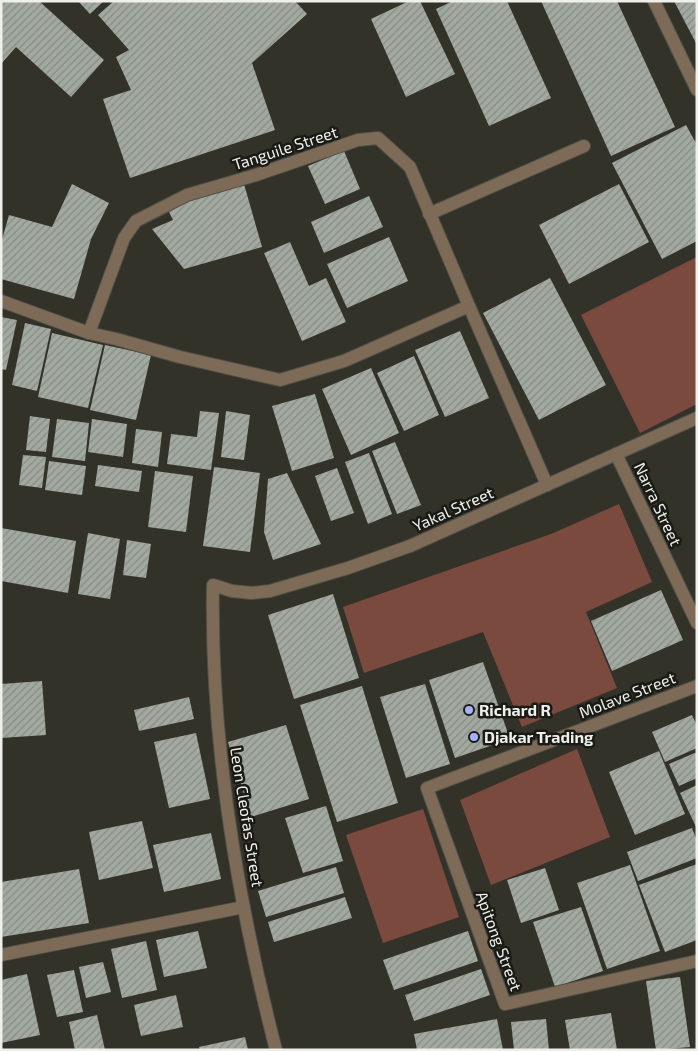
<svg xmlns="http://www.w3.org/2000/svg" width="698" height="1051" viewBox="0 0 698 1051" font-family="'Exo 2',sans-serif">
  <defs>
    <pattern id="building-hatch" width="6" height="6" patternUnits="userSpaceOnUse" patternTransform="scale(1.25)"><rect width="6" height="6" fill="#a2a9a0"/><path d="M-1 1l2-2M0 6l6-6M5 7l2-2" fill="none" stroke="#878c85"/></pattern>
  </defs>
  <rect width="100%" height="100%" fill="#333229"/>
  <!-- green -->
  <g fill="#7b4a3f">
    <path d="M697,257V404L640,433L581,315Z"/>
    <path d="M619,504L652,582L586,612L617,688L522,727L483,632L364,673L343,607L551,534Z"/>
    <path d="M577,749L610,837L491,885L460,800Z"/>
    <path d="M423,809L459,917L383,943L346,835Z"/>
  </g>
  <!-- building -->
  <g fill="url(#building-hatch)">
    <path d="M1,1H39L104,60L71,97L16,47L1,64Z"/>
    <path d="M78,1H104L90,14Z"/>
    <path d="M114,1H295L307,14L252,63L275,130L130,178L103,99L131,90L116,57L129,50L98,15Z"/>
    <path d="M409,1H420L455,74L406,97L371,19Z"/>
    <path d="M453,1H507L551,98L489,126L436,9Z"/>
    <path d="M541,1H617L675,127L611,156Z"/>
    <path d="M674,1H697V45Z"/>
    <path d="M686,125L697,145V241L662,259L612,163Z"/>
    <path d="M344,151L360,189L325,204L308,166Z"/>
    <path d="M72,184L109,203L91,239L74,299L1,279V243L9,215L52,227Z"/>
    <path d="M244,184L262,247L184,269L152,229L173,220L166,206Z"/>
    <path d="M619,184L649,242L569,284L539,225Z"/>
    <path d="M369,196L383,227L324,253L311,222Z"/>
    <path d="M389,237L408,281L347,308L327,264Z"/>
    <path d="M290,242L309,286L326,278L346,322L302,341L264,253Z"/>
    <path d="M550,278L606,385L539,420L483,313Z"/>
    <path d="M1,317L17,320L6,370L1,369Z"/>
    <path d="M25,323L51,329L37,391L12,385Z"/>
    <path d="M460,331L489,398L445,417L415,350Z"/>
    <path d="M52,333L103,345L88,408L38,397Z"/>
    <path d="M105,345L151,355L136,420L90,410Z"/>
    <path d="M414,356L439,415L404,431L377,373Z"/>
    <path d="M371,368L399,433L351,455L322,389Z"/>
    <path d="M315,394L334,458L292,471L272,406Z"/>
    <path d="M200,411L219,413L211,470L167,464L171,434L197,437Z"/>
    <path d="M226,411L250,415L244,460L221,457Z"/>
    <path d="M30,416L50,419L46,452L26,450Z"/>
    <path d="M57,419L89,423L85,461L52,457Z"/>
    <path d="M92,419L127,424L123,457L88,452Z"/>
    <path d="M136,429L162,432L158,467L132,463Z"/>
    <path d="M395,442L421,505L397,514L372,451Z"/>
    <path d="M369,453L392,514L368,524L345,462Z"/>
    <path d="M23,455L46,457L42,488L19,485Z"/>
    <path d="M49,461L86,466L82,495L45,490Z"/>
    <path d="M98,465L142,471L139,492L95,486Z"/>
    <path d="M214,467L260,473L250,552L203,546Z"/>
    <path d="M337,468L354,513L331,521L315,476Z"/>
    <path d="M155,471L193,476L186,532L148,527Z"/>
    <path d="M287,473L321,544L273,560L264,532L268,479Z"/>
    <path d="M1,528L76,541L68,593L1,581Z"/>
    <path d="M88,533L120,539L110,599L78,594Z"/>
    <path d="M127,540L151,544L146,578L123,575Z"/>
    <path d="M661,590L683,640L612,671L591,621Z"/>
    <path d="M333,594L359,678L294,699L268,615Z"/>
    <path d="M483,662L510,739L455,758L429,680Z"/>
    <path d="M42,681L46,735L1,738V684Z"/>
    <path d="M425,684L450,764L406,778L380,697Z"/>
    <path d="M362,686L398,803L337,822L300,705Z"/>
    <path d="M189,697L194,719L139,731L134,710Z"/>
    <path d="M692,715L697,726V748L665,762L652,732Z"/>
    <path d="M286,725L309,799L251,817L228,742Z"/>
    <path d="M196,733L210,799L169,808L154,742Z"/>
    <path d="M659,751L685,814L635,835L609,772Z"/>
    <path d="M697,752V778L679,786L669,764Z"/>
    <path d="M697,785V829L680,793Z"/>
    <path d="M326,806L343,861L303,873L285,818Z"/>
    <path d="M142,821L153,868L99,880L89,832Z"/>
    <path d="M692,828L697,841V858L638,881L627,852Z"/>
    <path d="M211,833L221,879L164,892L153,845Z"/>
    <path d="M697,864V940L665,952L639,885Z"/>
    <path d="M630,865L660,951L607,969L577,883Z"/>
    <path d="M336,867L344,893L266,917L258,891Z"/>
    <path d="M545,868L559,910L521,923L507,880Z"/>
    <path d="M79,869L89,923L1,937V882Z"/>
    <path d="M345,897L352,918L274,942L268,922Z"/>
    <path d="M581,907L603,971L555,987L533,922Z"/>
    <path d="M198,931L207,968L164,977L156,940Z"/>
    <path d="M468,931L478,961L394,990L383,960Z"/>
    <path d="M146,941L157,990L122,998L111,949Z"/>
    <path d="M103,962L111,992L86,998L79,967Z"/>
    <path d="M481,969L490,995L414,1021L405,995Z"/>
    <path d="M74,970L83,1012L57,1017L47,975Z"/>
    <path d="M27,974L40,1035L1,1043V980Z"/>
    <path d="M680,977L690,1047L656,1050L646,981Z"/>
    <path d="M176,995L183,1027L141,1036L134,1005Z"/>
    <path d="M611,1013L617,1050H570L565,1020Z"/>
    <path d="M97,1015L105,1050H75L69,1022Z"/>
    <path d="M497,1019L503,1050H417L414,1034Z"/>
    <path d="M546,1019L549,1050H514L511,1022Z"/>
    <path d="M245,1037L248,1050H200L199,1047Z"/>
  </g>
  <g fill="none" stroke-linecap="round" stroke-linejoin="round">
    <defs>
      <g id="service">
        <path d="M429,214L584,146"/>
        <path d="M1,955L244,907"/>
      </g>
      <g id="minor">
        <path d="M654,1L697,90"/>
        <path d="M1,301L89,333L116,339L180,357L280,380L344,361L469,306"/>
        <path d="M89,333L124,238L136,221L187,195L256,175L358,140L378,138L410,167L469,306L547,485"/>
        <path d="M616,454L697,623"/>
        <path d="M697,686L427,788L505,1004L697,961"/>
        <path d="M276,1050C237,899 210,742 213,585L232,591L252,593L270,591L348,568L410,546L697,418"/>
      </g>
    </defs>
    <!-- service casing -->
    <use href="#service" stroke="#515048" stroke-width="14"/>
    <!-- minor casing -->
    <use href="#minor" stroke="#515048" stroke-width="14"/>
    <!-- service -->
    <use href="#service" stroke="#7d6b57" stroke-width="12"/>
    <!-- minor -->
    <use href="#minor" stroke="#7d6b57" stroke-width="12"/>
  </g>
  <!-- markers -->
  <g fill="#a6b1fc" stroke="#1a1a16" stroke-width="2">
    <circle cx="469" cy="710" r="5"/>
    <circle cx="474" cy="737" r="5"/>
  </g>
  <g text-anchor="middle" stroke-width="5" stroke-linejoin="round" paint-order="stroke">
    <!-- street labels -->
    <g font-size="16" fill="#f0f0eb" stroke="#1a1a16">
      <text transform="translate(285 148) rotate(-18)" y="6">Tanguile Street</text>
      <text transform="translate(658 504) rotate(65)" y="6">Narra Street</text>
      <text transform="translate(453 509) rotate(-24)" y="6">Yakal Street</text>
      <text transform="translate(627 695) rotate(-21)" y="6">Molave Street</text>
      <text transform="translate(247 817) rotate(81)" y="6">Leon Cleofas Street</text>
      <text transform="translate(499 941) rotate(70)" y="6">Apitong Street</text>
    </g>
    <!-- poi labels -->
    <g font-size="16" font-weight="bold" fill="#f0f0eb" stroke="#1a1a16" text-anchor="start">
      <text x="479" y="716">Richard R</text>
      <text x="484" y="743">Djakar Trading</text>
    </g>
  </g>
  <!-- border -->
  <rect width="698" height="1051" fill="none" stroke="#f0f0eb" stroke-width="5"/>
</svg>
